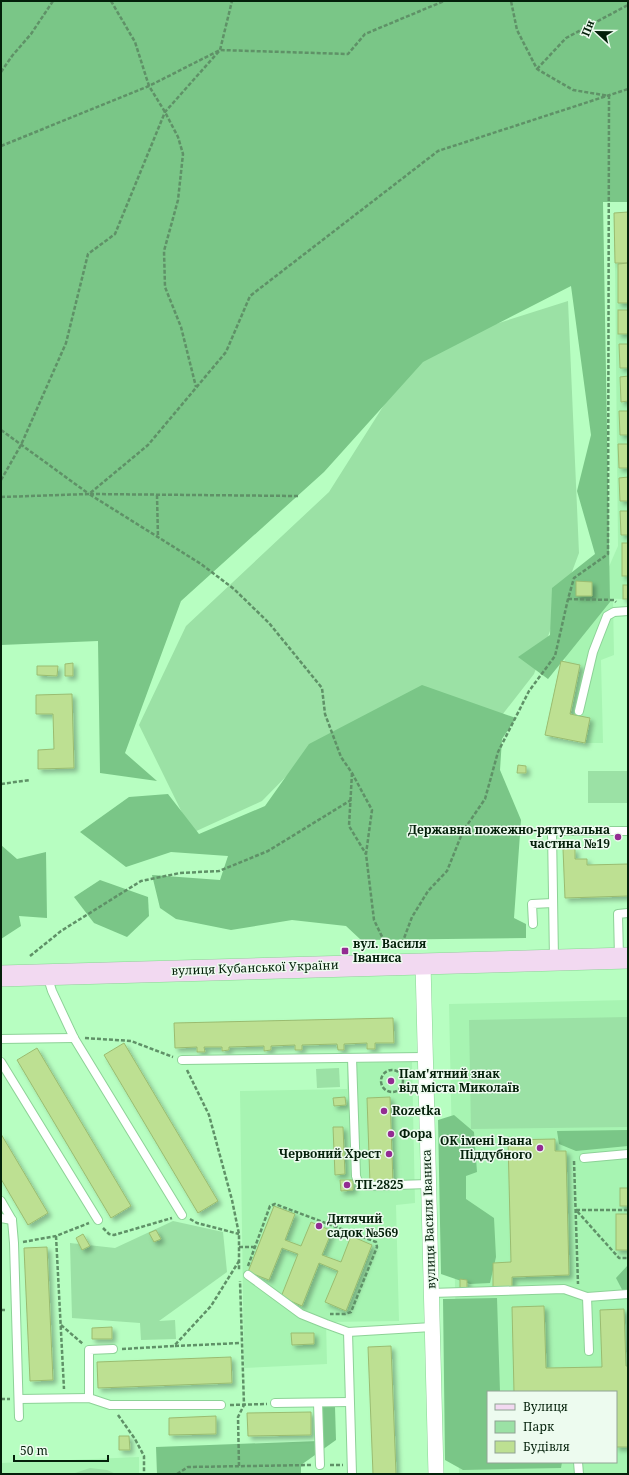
<svg xmlns="http://www.w3.org/2000/svg" width="629" height="1475" viewBox="0 0 629 1475" font-family="'Noto Serif',serif">
  <defs>
    <filter id="shadow"><feDropShadow dx="3.5" dy="3.5" stdDeviation="2" flood-color="#0004"/></filter>
  </defs>
  <rect width="100%" height="100%" fill="#b7fec1"/>
  <!-- built -->
  <g fill="#a7f4b2" fill-rule="evenodd">
    <path d="M628,212V599L575,598L604,578L618,546L615,263L614,213Z"/>
    <path d="M570,600L613,601L614,655L601,660L603,743H585L545,735L561,661H565L562,648Z"/>
    <path d="M628,1000V1474H459L449,1004ZM488,1392H616V1462H488Z"/>
    <path d="M412,1062L415,1203L396,1205L399,1321L326,1322L327,1364L244,1368L240,1091L347,1089V1063Z"/>
    <path d="M139,1457V1474H1V1463Z"/>
  </g>
  <!-- green -->
  <g fill="#9be1a5">
    <path d="M568,301L579,553L534,674L499,719L316,746L262,801L192,833L139,725L186,626L329,492L420,348Z"/>
    <rect x="588" y="771" width="40" height="32"/>
    <path d="M628,1017V1127L471,1129L469,1020Z"/>
    <path d="M339,1068L340,1087L317,1088L316,1069Z"/>
    <path d="M173,1221L223,1232L227,1272L159,1321L175,1320L176,1339L141,1340L140,1323L72,1318L70,1243L115,1248Z"/>
    <path d="M90,1468L107,1470L116,1474H72Z"/>
  </g>
  <!-- forest -->
  <g fill="#7ac687">
    <path d="M1,1H628V202H603L610,602L548,679L518,657L550,635L552,588L595,554L577,491L591,435L571,286L423,362L324,472L181,601L125,753L157,781L100,773L98,641L1,645Z"/>
    <path d="M422,685L516,718L502,739L500,770L521,820L514,918L526,924V938L361,940L346,926L292,920L231,930L176,919L160,908L152,875L220,880L228,856L171,852L126,867L80,832L129,797L168,794L199,834L265,806L309,744Z"/>
    <path d="M1,845L17,859L46,852L47,918L19,916L21,926L1,939Z"/>
    <path d="M100,880L148,897L149,916L127,937L94,923L74,897Z"/>
    <path d="M454,1115L474,1132L477,1172L466,1176V1199L494,1218L496,1257L490,1283L470,1284L441,1274L438,1120Z"/>
    <path d="M628,1130V1146L576,1151L559,1144L557,1131Z"/>
    <path d="M628,1265V1301L616,1278Z"/>
    <path d="M497,1298L500,1392H488V1462H562L561,1468L463,1470L445,1460L443,1299Z"/>
    <path d="M318,1407H335L336,1440L301,1465V1474H157L156,1447L319,1441Z"/>
  </g>
  <!-- building -->
  <g fill="#bde092" stroke="#9abc70" filter="url(#shadow)">
    <path d="M628,212V263H615L614,213Z"/>
    <path d="M628,263V303H618V264Z"/>
    <rect x="618" y="310" width="10" height="24"/>
    <path d="M619,344H628V368H620Z"/>
    <path d="M628,376V401L621,402L620,377Z"/>
    <path d="M619,411H628V435H620Z"/>
    <path d="M618,444H628V468H619Z"/>
    <path d="M628,477V501H620L619,478Z"/>
    <path d="M620,511H628V535H621Z"/>
    <rect x="622" y="543" width="6" height="33"/>
    <path d="M576,581L592,582V596H576Z"/>
    <rect x="623" y="585" width="5" height="14"/>
    <path d="M561,661L580,665L570,714L590,718L585,743L545,735Z"/>
    <path d="M73,663V676H65V664Z"/>
    <path d="M37,666H58L57,676L37,675Z"/>
    <path d="M72,694L74,768L38,769V750L54,749L53,714H36V695Z"/>
    <path d="M518,765L526,766V773H517Z"/>
    <path d="M563,849H575V859H587V865L628,864V896L565,898Z"/>
    <path d="M393,1018L394,1043H375V1049H367V1043L344,1044V1050H338L337,1044L302,1045V1050H295V1045L271,1046V1050L264,1051V1046L229,1047V1050L222,1051V1047H204L205,1052H197V1047L175,1048L174,1023Z"/>
    <path d="M124,1043L218,1201L198,1213L104,1055Z"/>
    <path d="M37,1048L131,1206L111,1218L17,1060Z"/>
    <path d="M345,1097L346,1105L334,1106L333,1098Z"/>
    <path d="M390,1097L393,1183L370,1184L367,1098Z"/>
    <path d="M333,1127H343L345,1174L335,1175Z"/>
    <path d="M1,1134L48,1213L28,1225L1,1179Z"/>
    <path d="M555,1139V1151H566L569,1275L512,1277V1287H493V1263L511,1262L508,1140Z"/>
    <path d="M340,1180H353V1190L341,1191Z"/>
    <rect x="620" y="1188" width="8" height="18"/>
    <path d="M274,1206L295,1214L285,1240L301,1246L311,1222L332,1231L322,1255L341,1262L351,1236L372,1245L346,1311L325,1302L338,1271L319,1263L302,1306L281,1297L298,1254L282,1248L269,1280L248,1272Z"/>
    <rect x="616" y="1214" width="12" height="36"/>
    <path d="M156,1230L161,1239L154,1242L149,1233Z"/>
    <path d="M83,1234L90,1246L82,1250L76,1238Z"/>
    <path d="M47,1247L53,1380L30,1381L24,1248Z"/>
    <path d="M460,1279L467,1280V1288H460Z"/>
    <path d="M544,1306L546,1368L602,1367L600,1310L624,1309L626,1366H628V1447H616V1392H514L512,1307Z"/>
    <path d="M112,1327V1339H92V1328Z"/>
    <path d="M291,1333H314V1344L292,1345Z"/>
    <path d="M391,1346L396,1474H373L368,1347Z"/>
    <path d="M231,1357L232,1383L98,1388L97,1362Z"/>
    <path d="M311,1412V1435L248,1436L247,1413Z"/>
    <path d="M216,1416V1434L169,1435V1418Z"/>
    <path d="M119,1436H129L130,1450H119Z"/>
  </g>
  <g fill="none" stroke-linecap="round" stroke-linejoin="round">
    <defs>
      <g id="lane">
        <path d="M579,711L593,652L607,616L614,612L628,611"/>
        <path d="M533,924L532,904L553,903"/>
        <path d="M619,958L618,914L628,913"/>
        <path d="M554,960L552,831H628"/>
        <path d="M47,975L52,991L74,1038L182,1215"/>
        <path d="M1,1039L74,1038"/>
        <path d="M352,1058L356,1176C358,1183 361,1185 367,1186L428,1184"/>
        <path d="M182,1060L425,1057"/>
        <path d="M1,1062L98,1220"/>
        <path d="M584,1158L628,1154"/>
        <path d="M1,1201L12,1220L14,1243L19,1417"/>
        <path d="M1,1218L12,1220"/>
        <path d="M248,1275L301,1314L326,1324L348,1332L432,1327"/>
        <path d="M431,1293L564,1289L587,1297L628,1294"/>
        <path d="M587,1297L589,1351"/>
        <path d="M348,1332L352,1474"/>
        <path d="M89,1398V1350L113,1349"/>
        <path d="M19,1399L89,1398L110,1405H221"/>
        <path d="M275,1403L349,1402"/>
        <path d="M318,1403L320,1465"/>
        <path d="M578,1462L579,1474"/>
      </g>
      <path id="street" d="M423,964L436,1474"/>
      <path id="secondary" d="M1,976L628,958"/>
    </defs>
    <!-- lane casing -->
    <use href="#lane" stroke="#8dd297" stroke-width="10"/>
    <!-- street casing -->
    <use href="#street" stroke="#8dd297" stroke-width="16"/>
    <!-- secondary casing -->
    <use href="#secondary" stroke="#8dd297" stroke-width="22"/>
    <!-- path -->
    <g stroke="#5f9167" stroke-width="2.5" stroke-dasharray="4 2" stroke-linecap="butt">
      <path d="M111,1L135,42L149,86L165,112L178,137L183,154L178,200L164,251L165,287L181,327L196,387"/>
      <path d="M537,69L566,38L628,5"/>
      <path d="M1,72L12,56L31,34L53,1"/>
      <path d="M1,146L149,86L220,50L348,54L365,34L444,1"/>
      <path d="M1,430L89,494"/>
      <path d="M1,480L21,445L66,343L88,254L115,234L165,112L220,50L232,1"/>
      <path d="M157,495L158,538"/>
      <path d="M298,496L89,494L201,564L234,589L269,623L322,688L325,714L341,757L352,773L372,810L366,854L374,920L388,949"/>
      <path d="M1,497L89,494L148,445L226,352L250,296L438,151L628,89"/>
      <path d="M568,599L614,600L616,602"/>
      <path d="M352,773L349,826L366,854"/>
      <path d="M1,784L30,780"/>
      <path d="M400,949L412,917L428,891L447,871L463,831L485,799L498,752L529,691L555,656L568,599L574,578L608,554L609,96L573,90L537,69L517,30L511,1"/>
      <path d="M30,956L61,931L141,881L180,873L219,871L268,851L351,800"/>
      <path d="M85,1038L131,1041L173,1057"/>
      <circle cx="392" cy="1081" r="11"/>
      <path d="M187,1070L209,1115L232,1200L239,1234V1270"/>
      <path d="M574,1161L578,1284"/>
      <path d="M628,1210H576L619,1258H628"/>
      <path d="M190,1219L197,1223L239,1234"/>
      <path d="M103,1228L109,1234L114,1235L172,1218"/>
      <path d="M56,1236L64,1389"/>
      <path d="M23,1242L56,1236L89,1223"/>
      <path d="M239,1247H255"/>
      <path d="M248,1266L270,1206L275,1204L376,1242L377,1247L351,1312L345,1314H330"/>
      <path d="M1,1310H7"/>
      <path d="M61,1325L83,1344"/>
      <path d="M175,1346L241,1343"/>
      <path d="M122,1349L174,1346L211,1306L239,1261"/>
      <path d="M1,1399H10"/>
      <path d="M230,1405L267,1404"/>
      <path d="M118,1415L135,1439L144,1456V1474"/>
      <path d="M330,1465H343"/>
      <path d="M239,1466L238,1417L244,1405L240,1281"/>
      <path d="M177,1474L188,1467L311,1465"/>
    </g>
    <!-- lane -->
    <use href="#lane" stroke="#fff" stroke-width="8"/>
    <!-- street -->
    <use href="#street" stroke="#fff" stroke-width="15"/>
    <!-- secondary -->
    <use href="#secondary" stroke="#f2d9f1" stroke-width="21"/>
  </g>
  <!-- markers -->
  <g fill="#932c92" stroke="#edfbef" stroke-width="1.5">
    <circle cx="618" cy="837" r="4"/>
    <rect x="341" y="947" width="8" height="8" rx="2"/>
    <circle cx="391" cy="1081" r="4"/>
    <circle cx="384" cy="1111" r="4"/>
    <circle cx="391" cy="1134" r="4"/>
    <circle cx="540" cy="1148" r="4"/>
    <circle cx="389" cy="1154" r="4"/>
    <circle cx="347" cy="1185" r="4"/>
    <circle cx="319" cy="1226" r="4"/>
  </g>
  <g text-anchor="middle" stroke-width="3" stroke-linejoin="round" paint-order="stroke">
    <!-- poi labels -->
    <g font-size="12" font-weight="bold" fill="#04200a" stroke="#edfbef" text-anchor="start">
      <text x="610" y="834" text-anchor="end">Державна пожежно-рятувальна<tspan x="610" dy="14">частина №19</tspan></text>
      <text x="353" y="948">вул. Василя<tspan x="353" dy="14">Іваниса</tspan></text>
      <text x="399" y="1078">Пам'ятний знак<tspan x="399" dy="14">від міста Миколаїв</tspan></text>
      <text x="392" y="1115">Rozetka</text>
      <text x="399" y="1138">Фора</text>
      <text x="532" y="1145" text-anchor="end">ОК імені Івана<tspan x="532" dy="14">Піддубного</tspan></text>
      <text x="381" y="1158" text-anchor="end">Червоний Хрест</text>
      <text x="355" y="1189">ТП-2825</text>
      <text x="327" y="1223">Дитячий<tspan x="327" dy="14">садок №569</tspan></text>
    </g>
    <!-- street labels -->
    <g font-size="12" fill="#04200a" stroke="#edfbef">
      <text transform="translate(255 968) rotate(-2)" y="4">вулиця Кубанської України</text>
      <text transform="translate(429 1219) rotate(-92)" y="4">вулиця Василя Іваниса</text>
    </g>
  </g>
  <!-- border -->
  <rect width="629" height="1475" fill="none" stroke="#04200a" stroke-width="4"/>
  <!-- legend -->
  <rect x="487" y="1391" width="130" height="72" fill="#edfbef" stroke="#90a393"/>
  <rect x="495" y="1404" width="20" height="6" fill="#f2d9f1" stroke="#90a393"/>
  <text x="523" y="1411" font-size="12" fill="#04200a">Вулиця</text>
  <rect x="495" y="1421" width="20" height="12" fill="#9be1a5" stroke="#90a393"/>
  <text x="523" y="1431" font-size="12" fill="#04200a">Парк</text>
  <rect x="495" y="1441" width="20" height="12" fill="#bde092" stroke="#90a393"/>
  <text x="523" y="1451" font-size="12" fill="#04200a">Будівля</text>
  <!-- north arrow -->
  <g transform="translate(597 32) rotate(292)" stroke="#edfbef" stroke-width="3" paint-order="stroke">
  <path d="M0-3L7 15L0 10L-7 15Z" fill="#04200a"/>
  <text y="-6" font-size="11" font-weight="bold" text-anchor="middle" fill="#04200a">Пн</text>
  </g>
  <!-- scale -->
  <path d="M14 1455v6h94v-6" fill="none" stroke="#04200a" stroke-width="2"/>
  <text x="20" y="1455" font-size="12" fill="#04200a" stroke="#edfbef" stroke-width="3" paint-order="stroke">50 m</text>
</svg>
